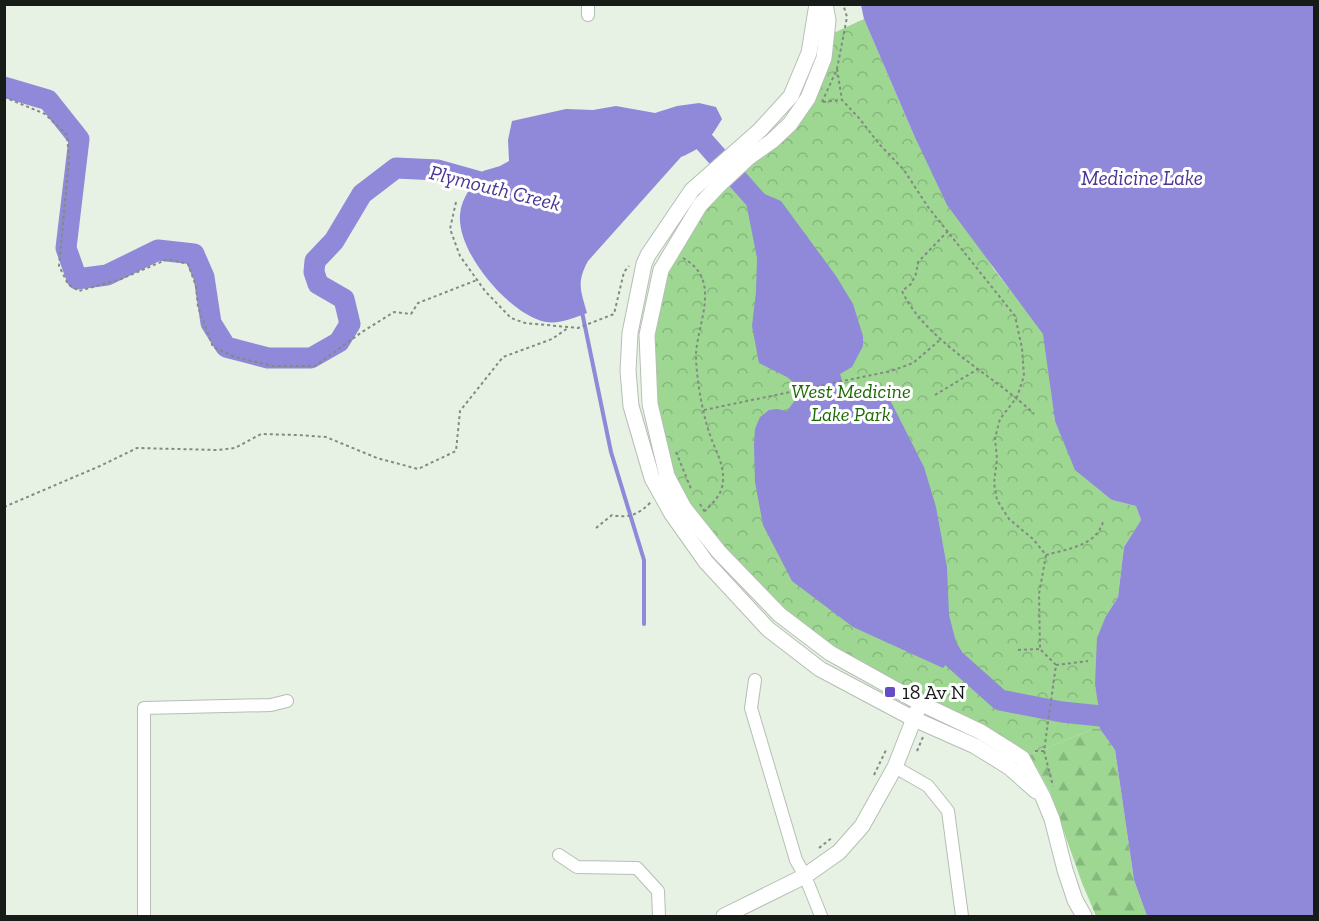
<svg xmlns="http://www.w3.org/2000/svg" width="1319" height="921" viewBox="0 0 1319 921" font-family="'Zilla Slab',serif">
  <defs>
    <pattern id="forest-firs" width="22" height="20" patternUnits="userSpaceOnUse" patternTransform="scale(1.5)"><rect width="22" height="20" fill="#9dd792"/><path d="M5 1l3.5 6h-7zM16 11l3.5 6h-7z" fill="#86b87d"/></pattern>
    <pattern id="park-crowns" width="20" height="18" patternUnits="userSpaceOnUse" patternTransform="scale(1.5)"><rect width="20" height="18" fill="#9dd792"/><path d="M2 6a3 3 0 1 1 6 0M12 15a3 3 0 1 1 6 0" fill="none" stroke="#86b87d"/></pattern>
  </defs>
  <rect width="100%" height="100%" fill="#e7f2e5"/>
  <!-- forest -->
  <path fill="url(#forest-firs)" d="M1093,729H1100L1115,750L1134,880L1147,916H1096L1082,883L1050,792L1037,768L1022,758Z"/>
  <!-- park -->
  <path fill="url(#park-crowns)" d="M864,19L913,133L993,268L1044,334L1055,421L1112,500L1136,506L1141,520L1124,547L1118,597L1106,616L1095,685L1101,716L1100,729H1093L1022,758L780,615L684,508L667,476L647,335L661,270L700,205L790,124L827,36Z"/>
  <!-- water -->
  <g fill="#9088d8">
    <path d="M861,5H1314V916H1147L1134,880L1115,750L1100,729V716L1095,685L1097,638L1106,616L1118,597L1124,547L1141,520L1136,506L1112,500L1075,470L1055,421L1043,334L947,205L913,133L864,19Z"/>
    <path d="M699,103L716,107L722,119C709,140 705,147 681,157L588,261C576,283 581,291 587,313C574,318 560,324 546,322C510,315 457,253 460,215C461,198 473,184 483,171L500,166L509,161L508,140L512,121L566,109L593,110L616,106L655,113L677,106Z"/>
    <path d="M757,191L781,201L836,276L853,304L863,336V346L852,367L840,374L844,387L861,392L882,393L890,400L924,467L936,507L947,567L949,615L958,650L943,668L853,627L792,581L763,525L755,482L754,445L755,429L760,417L769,410L777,409L787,411L796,399L793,382L787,377L759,363L752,326L756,292L757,258L746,202Z"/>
  </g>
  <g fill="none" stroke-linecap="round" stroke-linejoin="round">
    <!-- stream -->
    <path stroke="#9088d8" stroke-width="4" d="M582,312L611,452L644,560V624"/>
    <!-- river -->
    <g stroke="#9088d8" stroke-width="21">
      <path d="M4,87L48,100L79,139L66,248L77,279L107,275L158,250L194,254L204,277L211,323L226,347L268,358H311L339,342L350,324L344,299L318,284L314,272L315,261L334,241L362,194L396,168L438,170L502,188"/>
      <path d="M684,129L691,127L771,217"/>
      <path d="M937,634L942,639L954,659L1000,700L1062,712L1101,716L1126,726"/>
    </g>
    <defs>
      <g id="minor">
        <path d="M588,4V15"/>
        <path d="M755,680L751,708L796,860L805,876L821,916"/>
        <path d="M895,767L928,786L948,811L962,916"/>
        <path d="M559,855L577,867L637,868L658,891L659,916"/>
        <path d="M144,916V708L271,705L287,701"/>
      </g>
      <g id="tertiary">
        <path d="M817,4L809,53L791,96L760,130L692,190L648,255L644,264L630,333L628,371L631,406L652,478L672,514L706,562L768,629L820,669L914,719L975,746L1009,767L1036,791"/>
        <path d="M825,4L828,20L824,58L808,98L790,124L772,141L748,158L719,185L700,205L661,270L647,335L650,404L667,476L684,508L719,552L780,615L830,653L920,703L981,732L1022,758L1043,797L1052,819L1065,870L1075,900L1084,916"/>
        <path d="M724,916L805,876L839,852L862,826L895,767L917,711"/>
      </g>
    </defs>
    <!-- minor casing -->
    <use href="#minor" stroke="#b5bfb3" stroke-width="14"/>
    <!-- tertiary casing -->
    <use href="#tertiary" stroke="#b5bfb3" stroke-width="17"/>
    <!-- path -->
    <g stroke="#828a81" stroke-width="2" stroke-dasharray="3 3" stroke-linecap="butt">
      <path d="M837,69L842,100L859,118L880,145L904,170L928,207L1015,316L1022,348L1024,376L1017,397L1000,419L995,438L997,459L994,483L997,500L1009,519L1033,539L1046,555L1039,594L1040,649L1056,665L1044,751H1032"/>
      <path d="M4,97L45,114L67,135L69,159L59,266L68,284L79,291L121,279L168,259L188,264L196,286L198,307L213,347L235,357L273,366H315L362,332L394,312L411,314L418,303L477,280"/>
      <path d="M822,102L837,69L847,17L843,4"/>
      <path d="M823,102L841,100"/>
      <path d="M456,202L450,229L460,256L485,291L511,318L525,323L578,328L614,314L624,272L629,266"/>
      <path d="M948,231L918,262L916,274L911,284L902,291C926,342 994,375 1034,414"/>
      <path d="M683,258C722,280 698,320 696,354C696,376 702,411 709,432C714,448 724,463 723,480C723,493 714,502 705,511"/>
      <path d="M935,395L978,369"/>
      <path d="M704,410L891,371L913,363L941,339"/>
      <path d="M676,452L692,491"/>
      <path d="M700,504L705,512"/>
      <path d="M4,507L100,466L137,448L218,450L235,448L261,434L298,435L326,437L377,458L418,469L456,451L460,411L503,357L552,339L568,328"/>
      <path d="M596,528L612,515C629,519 639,514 651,502"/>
      <path d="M1046,555C1067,549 1096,546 1103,522"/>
      <path d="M1018,650L1040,649"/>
      <path d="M1056,665L1088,661"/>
      <path d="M917,751L923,737"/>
      <path d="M1044,751L1053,786"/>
      <path d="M874,775L887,748"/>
      <path d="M819,848L833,837"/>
    </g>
    <!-- minor -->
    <use href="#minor" stroke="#fff" stroke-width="12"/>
    <!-- tertiary -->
    <use href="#tertiary" stroke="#fff" stroke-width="15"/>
  </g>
  <!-- markers -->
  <rect fill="#644cc5" stroke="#fff" stroke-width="2" x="884" y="686" width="12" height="12" rx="3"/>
  <g text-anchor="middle" stroke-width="6" stroke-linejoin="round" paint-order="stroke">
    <!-- park labels -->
    <g font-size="20" font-style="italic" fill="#1a6a04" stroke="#fff">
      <text x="851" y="398">West Medicine<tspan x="851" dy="23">Lake Park</tspan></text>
    </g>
    <!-- poi labels -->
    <g font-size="20" fill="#181c18" stroke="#fff" text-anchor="start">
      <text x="902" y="699">18 Av N</text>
    </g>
    <!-- water labels -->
    <g font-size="21" font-style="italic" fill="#493695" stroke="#fff">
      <text x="1142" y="185">Medicine Lake</text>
      <text transform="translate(495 188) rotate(14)" y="7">Plymouth Creek</text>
    </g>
  </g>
  <!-- border -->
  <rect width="1319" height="921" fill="none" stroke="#181c18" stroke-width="12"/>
</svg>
